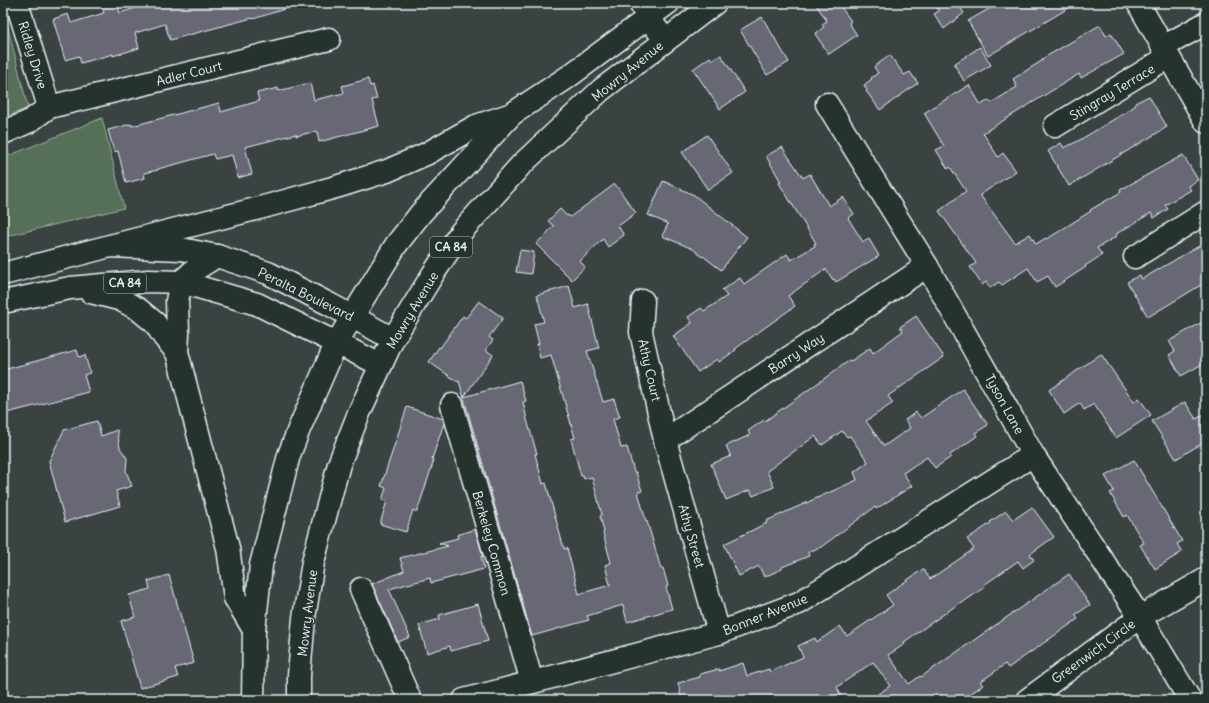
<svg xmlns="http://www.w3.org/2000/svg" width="1209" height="703" viewBox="0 0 1209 703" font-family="Delius,sans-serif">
  <rect width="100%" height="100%" fill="#3a4342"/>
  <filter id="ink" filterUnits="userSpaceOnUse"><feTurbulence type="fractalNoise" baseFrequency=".025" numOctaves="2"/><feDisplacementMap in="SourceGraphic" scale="8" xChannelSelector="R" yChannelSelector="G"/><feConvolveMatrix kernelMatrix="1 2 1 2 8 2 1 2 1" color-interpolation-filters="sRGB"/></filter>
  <g filter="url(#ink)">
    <!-- green -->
    <g fill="#547056" stroke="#9eb0a7">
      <path d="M3,8L28,108L3,118Z"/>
      <path d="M102,118L124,208L3,237V158Z"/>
    </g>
    <!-- building -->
    <g fill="#676774" stroke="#e8f1f8">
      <path d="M117,3L120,13L151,3H294V6L253,19L252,18L170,40L165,24L135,33L139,48L113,56V54L81,63L79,56L65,60L53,19L68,14L71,23L104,13L102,7Z"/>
      <path d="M815,3H838L851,21L849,23L857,35L829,54L815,34L824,27L822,24L827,21Z"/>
      <path d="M933,3H957L964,13L944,29L934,14L939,11Z"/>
      <path d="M999,3H1077L988,56L968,21Z"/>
      <path d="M762,17L789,62L767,75L740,30Z"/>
      <path d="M1100,25L1106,36L1111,33L1124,54L1081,78L1079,74L983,133L998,157L1003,153L1016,171L980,195L1015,243L1030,234L1036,244L1046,238L1047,239L1091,211L1090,210L1121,192L1120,190L1183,155L1198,180L1188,186L1191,190L1165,205L1168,209L1154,218L1151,213L1116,234L1117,236L1097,248L1102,255L1085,266L1086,267L1055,287L1048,276L1037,282L1028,268L1002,285L999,282L990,288L986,282L982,285L970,267L976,263L939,211L966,191L950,167L948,169L936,150L944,146L924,113L969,85L981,105L989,100L991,103L1017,87L1013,79L1043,60L1042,59Z"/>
      <path d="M980,47L991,65L964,81L954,64Z"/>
      <path d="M721,55L745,92L720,109L693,69L710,57L712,60Z"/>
      <path d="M890,55L904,75L910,72L918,83L880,110L866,91L867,90L864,85L872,79L871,78L878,73L874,67Z"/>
      <path d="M368,79L370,86L373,85L377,99L372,100L379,126L319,142L317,131L296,136V134L245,147L252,174L238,178L232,155L215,159L213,154L158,169V170L144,173L145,178L126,183L118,151L114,152L108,130L131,124L132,126L219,103L221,112L259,101L257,93L278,88V91L310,83L314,100L344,93L342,86Z"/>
      <path d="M1149,96L1167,127L1069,186L1048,151L1061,143L1064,148L1078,141L1126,112L1136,105L1135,103Z"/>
      <path d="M707,135L733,173L708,190L682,152Z"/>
      <path d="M782,147L803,178L810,174L829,206L843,197L854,214L848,218L863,242L869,239L879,256L836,282L834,279L833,280L826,269L788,296L795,306L735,349L736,350L719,362L717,359L698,372L673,336L692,323L688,317L701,308L704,311L727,296L722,290L740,278L744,284L787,254L791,260L815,246L814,244L816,243L779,183L781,182L766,156Z"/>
      <path d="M663,181L694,195L747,237L721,270L703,256L702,257L693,249L662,236L668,224L648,215Z"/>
      <path d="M615,184L636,213L618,226L624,235L608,247L603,239L580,261L585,267L572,280L536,244L554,226L548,221L560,209L567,216L568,215L570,217Z"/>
      <path d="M1206,242V282L1148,317L1127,282L1140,275L1142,279Z"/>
      <path d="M520,250L534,252L531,274L516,272Z"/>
      <path d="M569,286L575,308L588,304L599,348L587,351L603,402L614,399L620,417L613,419L621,448L627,447L634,472H636L642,491L638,492L646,521H647L661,569L663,568L668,586L666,587L672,609L627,622L623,605L587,616L589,620L532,636L459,381L458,382L429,362L439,347L440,348L463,316L466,318L479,301L503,318L489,337L493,340L486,350L493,355L464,397L520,381L526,401L523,402L527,420L537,454H535L543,484L546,483L564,549L567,548L579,594L610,585L605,565L611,563L603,533L604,532L600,516L602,515L592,477L584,479L583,476H581L571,439L575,438L551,355L540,358L537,344H539L534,324L544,322L537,295Z"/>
      <path d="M916,316L944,357L888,396L893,403L866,421L884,446L910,428L905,420L916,412L921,418L963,389L988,425L975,433L977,436L950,455L951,457L935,468L927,457L903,473L912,486L876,509L875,507L821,547L808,552L809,556L782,567V569L764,577L759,566L739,576L724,544L767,523L766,521L857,480L854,472L868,462L850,436L847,437L842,431L822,445L815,436L767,471L774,487L753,496L750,490L726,500L711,464L731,456L726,446L750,435L748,431L764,420L765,421L850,360L851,361L870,348L873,353L903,331L900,327Z"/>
      <path d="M1206,320V362L1181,376L1169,355L1175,351L1169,341Z"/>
      <path d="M77,350L79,357L85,355L90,373L84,375L89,392L3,414V370Z"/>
      <path d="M1101,354L1134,402L1139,398L1151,415L1116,438L1094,404L1084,410L1080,403L1064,414L1049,390Z"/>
      <path d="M1185,402L1196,419L1206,413V441L1176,459L1152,421Z"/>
      <path d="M407,407L443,419L444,423L432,459L434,460L417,512L413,510L406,532L380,524L387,501L382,500L386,488L381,486Z"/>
      <path d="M97,421L101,436L117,430L120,448L127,458L126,471L132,486L116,491L120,506L65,522L49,461L64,430Z"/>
      <path d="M1134,460L1182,541L1177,544L1182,552L1155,569L1140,545L1144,543L1127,515L1124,517L1110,493L1114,491L1105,476Z"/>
      <path d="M1032,507L1054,537L1030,554L1034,560L1023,568L1018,561L984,585L985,587L962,603L961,602L904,642L905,644L888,655L909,684L920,676L921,677L1069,574L1090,605L1075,615L1078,619L1008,668L1005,664L993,673L980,682L983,685L962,700H869L890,686L873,662L837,687L843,700H682L678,683L700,677V674L719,669V671L743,663L747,676L769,669L770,672L803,657L798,646L815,638L817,642L840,626L847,636L893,605L886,595L923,569L930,579L974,549L967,539L991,523L990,522L1006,511L1013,520Z"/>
      <path d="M475,529L483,556H481L484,569L431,583L430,578L389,589L410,637L398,642L372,584L404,571L400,558L448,546L439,543L458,538L457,535Z"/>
      <path d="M169,575L194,663L175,668L178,677L140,688L121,621L135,617L129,595L150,589L148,581Z"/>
      <path d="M478,604L488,641L451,651L450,646L427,653L419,625L440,619L439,615Z"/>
    </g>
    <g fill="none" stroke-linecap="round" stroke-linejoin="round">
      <defs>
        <g id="minor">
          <path d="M17,3L49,107"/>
          <path d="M640,3L648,17L665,40"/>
          <path d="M1138,3L1206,122"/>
          <path d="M1163,47L1206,23"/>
          <path d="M827,104L927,266L1033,455L1140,617L1190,700"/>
          <path d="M1055,126L1168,57"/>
          <path d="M3,133L30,121L49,107L329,39"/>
          <path d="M1135,257L1206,212"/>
          <path d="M643,301L641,332L665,440L719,633"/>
          <path d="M452,405L532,682"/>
          <path d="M665,440L927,266"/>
          <path d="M361,589L410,700"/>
          <path d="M464,700L719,633L799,603L1033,455"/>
          <path d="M1027,700L1140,617L1206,579"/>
        </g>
        <g id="major">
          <path d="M110,246L267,206L336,187L387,171L426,154L476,126L512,114"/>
          <path d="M217,256L193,271L181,282L177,301L178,333L177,352L228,548L235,598L254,630"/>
          <path d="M3,274L110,246L181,249L217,256L268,273L329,304L393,339"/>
          <path d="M91,292L119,299L138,309L155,323L164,337L177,352"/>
          <path d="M3,302L70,288L148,281L181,282L257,304L381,365"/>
          <path d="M253,700L254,630L261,565L289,455L299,429L336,344L352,317L396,245L421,213L512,114L568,77L668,3"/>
          <path d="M299,700V675L304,618L313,562L339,464L359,413L393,339L433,274L461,232L521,165L601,90L715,3"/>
        </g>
      </defs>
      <!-- minor casing -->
      <use href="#minor" stroke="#e8f1f8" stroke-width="25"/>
      <!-- major casing -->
      <use href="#major" stroke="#e8f1f8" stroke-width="25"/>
      <!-- minor -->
      <use href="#minor" stroke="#26332d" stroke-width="22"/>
      <!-- major -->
      <use href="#major" stroke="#26332d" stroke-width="22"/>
    </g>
  </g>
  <g text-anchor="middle" stroke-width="3" stroke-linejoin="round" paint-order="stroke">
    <!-- shield labels -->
    <g fill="#26332d" stroke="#aeb8bb" stroke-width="1">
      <rect x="430" y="237" width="42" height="20" rx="3"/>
      <rect x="104" y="273" width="42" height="20" rx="3"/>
    </g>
    <g font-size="12" font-weight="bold" fill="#e8f1f8">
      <text x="451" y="251">CA 84</text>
      <text x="125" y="287">CA 84</text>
    </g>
    <!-- street labels -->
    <g font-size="13" fill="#e8f1f8" stroke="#26332d">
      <text transform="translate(33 55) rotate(73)" y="5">Ridley Drive</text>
      <text transform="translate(627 71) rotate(-39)" y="5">Mowry Avenue</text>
      <text transform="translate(189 73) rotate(-14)" y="5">Adler Court</text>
      <text transform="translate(1112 92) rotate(-31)" y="5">Stingray Terrace</text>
      <text transform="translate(306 294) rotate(26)" y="5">Peralta Boulevard</text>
      <text transform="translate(412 310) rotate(-59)" y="5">Mowry Avenue</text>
      <text transform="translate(796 353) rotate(-33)" y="5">Barry Way</text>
      <text transform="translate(650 370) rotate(77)" y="5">Athy Court</text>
      <text transform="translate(1005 404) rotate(61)" y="5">Tyson Lane</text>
      <text transform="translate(692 536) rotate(74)" y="5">Athy Street</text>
      <text transform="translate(492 543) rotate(74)" y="5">Berkeley Common</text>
      <text transform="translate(307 613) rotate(-83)" y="5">Mowry Avenue</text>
      <text transform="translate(765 614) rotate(-22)" y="5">Bonner Avenue</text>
      <text transform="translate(1093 651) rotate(-36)" y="5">Greenwich Circle</text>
    </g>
  </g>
  <!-- margin -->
  <rect width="1209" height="703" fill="none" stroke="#26332d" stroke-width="16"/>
  <rect x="8" y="8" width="1193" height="687" fill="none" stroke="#e8f1f8" stroke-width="1.5" filter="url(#ink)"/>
</svg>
